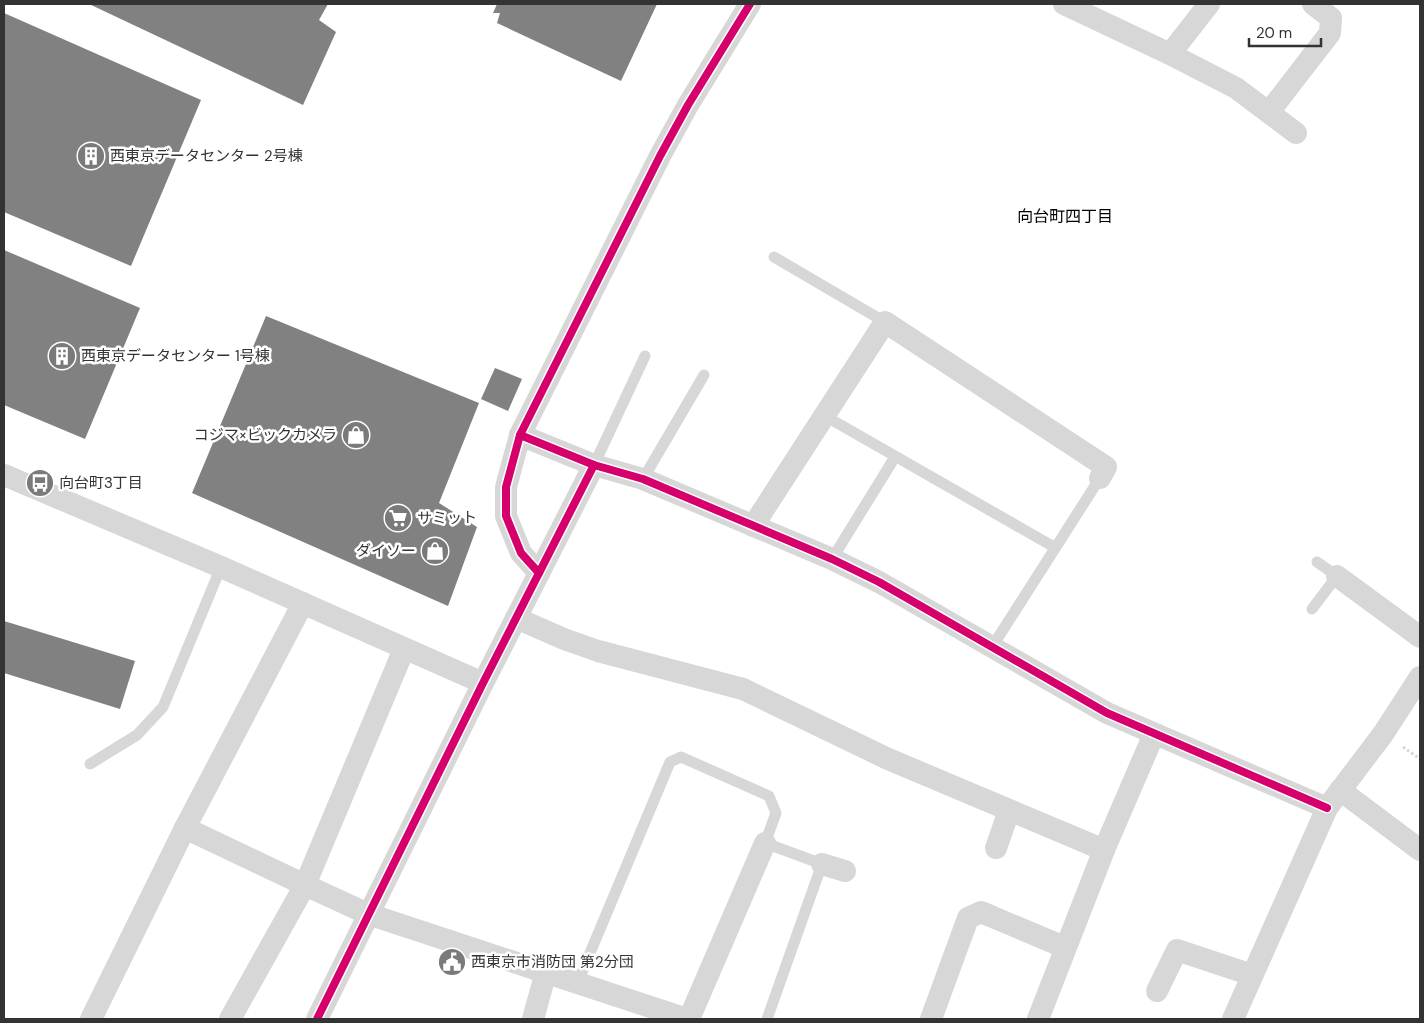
<svg xmlns="http://www.w3.org/2000/svg" width="1424" height="1023" viewBox="0 0 1424 1023" font-family="'DM Sans','Noto Sans JP',sans-serif">
  <rect width="100%" height="100%" fill="#fff"/>
  <!-- building -->
  <g fill="#818181">
    <path d="M89,4H328L319,20L336,32L303,105Z"/>
    <path d="M497,4H657L621,81L497,23L500,13H493Z"/>
    <path d="M4,13L201,100L131,266L4,212Z"/>
    <path d="M4,250L140,308L85,439L4,405Z"/>
    <path d="M266,316L479,403L439,503L477,527L448,606L192,493Z"/>
    <path d="M495,368L522,379L508,411L481,399Z"/>
    <path d="M4,621L135,661L120,709L4,673Z"/>
  </g>
  <g fill="none" stroke-linecap="round" stroke-linejoin="round">
    <!-- path -->
    <path stroke="#d6d6d6" stroke-width="3" stroke-dasharray="2.5 2.5" stroke-linecap="butt" d="M1403,747L1420,759"/>
    <!-- lane -->
    <g stroke="#d7d7d7" stroke-width="11">
      <path d="M774,257L885,322"/>
      <path d="M825,416L1054,547"/>
      <path d="M594,465L645,356"/>
      <path d="M643,479L704,375"/>
      <path d="M832,559L895,457"/>
      <path d="M1312,609L1337,576L1317,562"/>
      <path d="M992,647L1100,478"/>
      <path d="M90,764L137,735L163,707L221,567"/>
      <path d="M577,984L670,762L681,757L769,796L776,813L765,843L822,864L767,1019"/>
    </g>
    <!-- street -->
    <g stroke="#d7d7d7" stroke-width="22">
      <path d="M1064,4L1170,54L1236,88L1296,133"/>
      <path d="M1170,54L1209,4"/>
      <path d="M1269,112L1330,33L1331,18L1313,4"/>
      <path d="M520,435L594,465L643,479L832,559L879,582L1107,713L1327,808"/>
      <path d="M4,475L221,567L483,683"/>
      <path d="M753,526L885,322L1106,467L1100,478"/>
      <path d="M539,573L521,553L506,516V487L520,435L660,156L688,105L750,4"/>
      <path d="M1337,576L1420,637"/>
      <path d="M516,618L564,639L598,651L743,689L886,758L1104,850"/>
      <path d="M1340,790L1420,850"/>
      <path d="M185,828L305,885L404,649"/>
      <path d="M996,848L1009,811"/>
      <path d="M822,864L845,871"/>
      <path d="M1157,991L1177,950L1252,975"/>
      <path d="M91,1019L185,828L303,603"/>
      <path d="M230,1019L305,885L368,914L687,1019"/>
      <path d="M317,1019L483,683L594,465"/>
      <path d="M533,1019L546,972"/>
      <path d="M689,1019L765,843"/>
      <path d="M931,1019L968,918L981,912L1064,947"/>
      <path d="M1038,1019L1104,850L1154,734"/>
      <path d="M1233,1019L1327,808L1383,734L1420,677"/>
    </g>
    <defs>
      <g id="cycleway">
        <path d="M520,435L594,465L643,479L832,559L879,582L1107,713L1327,808"/>
        <path d="M539,573L521,553L506,516V487L520,435L660,156L688,105L750,4"/>
        <path d="M317,1019L483,683L594,465"/>
      </g>
    </defs>
    <!-- cycleway casing -->
    <use href="#cycleway" stroke="#fff" stroke-width="11"/>
    <!-- cycleway -->
    <use href="#cycleway" stroke="#d6006c" stroke-width="8"/>
  </g>
  <!-- icons -->
  <defs>
    <symbol id="building-disc" viewBox="-11 -11 22 22"><circle r="9.5" fill="#7a7a7a" stroke="#fff"/><path d="M-4-6H4V6H1V3H-1V6H-4ZM-2.5-4.3h1.7v1.8h-1.7ZM.8-4.3h1.7v1.8H.8ZM-2.5-1h1.7V.8h-1.7ZM.8-1h1.7V.8H.8Z" fill="#fff"/></symbol>
    <symbol id="shop-disc" viewBox="-11 -11 22 22"><circle r="9.5" fill="#7a7a7a" stroke="#fff"/><path d="M-5-2.5h2.3a2.7 3.5 0 0 1 5.4 0H5L5.5 6h-11ZM-1.5-2.5h3a1.5 2.3 0 0 0-3 0Z" fill="#fff"/></symbol>
    <symbol id="bus-disc" viewBox="-11 -11 22 22"><circle r="9.5" fill="#7a7a7a" stroke="#fff"/><path d="M-5-6H5V4H4V6H2V4H-2V6H-4V4H-5ZM-3.5-4V0h7V-4ZM-3.5 1.2v1.5H-2V1.2ZM2 1.2v1.5H3.5V1.2Z" fill="#fff"/></symbol>
    <symbol id="supermarket-disc" viewBox="-11 -11 22 22"><circle r="9.5" fill="#7a7a7a" stroke="#fff"/><path d="M-6-5.5h2.5l.6 2H6L4.5 2H-2.5L-4.4-4H-6ZM-1.5 3.2a1.3 1.3 0 1 0 .1 0ZM3 3.2a1.3 1.3 0 1 0 .1 0Z" fill="#fff"/></symbol>
    <symbol id="civic-disc" viewBox="-11 -11 22 22"><circle r="9.5" fill="#7a7a7a" stroke="#fff"/><path d="M-.6-6.5H3V-4.5H.6V-3L4-1V1h2V6H-6V1h2V-1L-.6-3ZM-1.2 2.5V6h2.4V2.5Z" fill="#fff"/></symbol>
  </defs>
  <g fill-rule="evenodd">
    <use href="#building-disc" x="75" y="140" width="32" height="32"/>
    <use href="#building-disc" x="46" y="340" width="32" height="32"/>
    <use href="#shop-disc" x="340" y="419" width="32" height="32"/>
    <use href="#bus-disc" x="24" y="467" width="32" height="32"/>
    <use href="#supermarket-disc" x="382" y="502" width="32" height="32"/>
    <use href="#shop-disc" x="419" y="535" width="32" height="32"/>
    <use href="#civic-disc" x="436" y="946" width="32" height="32"/>
  </g>
  <g text-anchor="middle" stroke-width="5" stroke-linejoin="round" paint-order="stroke">
    <!-- poi labels -->
    <g font-size="15" fill="#333" stroke="#fff" text-anchor="start">
      <text x="110" y="161">西東京データセンター 2号棟</text>
      <text x="81" y="361">西東京データセンター 1号棟</text>
      <text x="337" y="440" text-anchor="end">コジマ×ビックカメラ</text>
      <text x="59" y="488">向台町3丁目</text>
      <text x="417" y="523">サミット</text>
      <text x="416" y="556" text-anchor="end">ダイソー</text>
      <text x="471" y="967">西東京市消防団 第2分団</text>
    </g>
    <!-- neighbourhood labels -->
    <g font-size="16" fill="#000" stroke="#fff">
      <text x="1065" y="222">向台町四丁目</text>
    </g>
  </g>
  <!-- border -->
  <rect width="1424" height="1023" fill="none" stroke="#333333" stroke-width="10"/>
  <!-- scale -->
  <path d="M1249 38v8h72v-8" fill="none" stroke="#333333" stroke-width="2.5"/>
  <text x="1256" y="38" font-size="15" fill="#333333" stroke="#ffffff" stroke-width="4" paint-order="stroke">20 m</text>
</svg>
